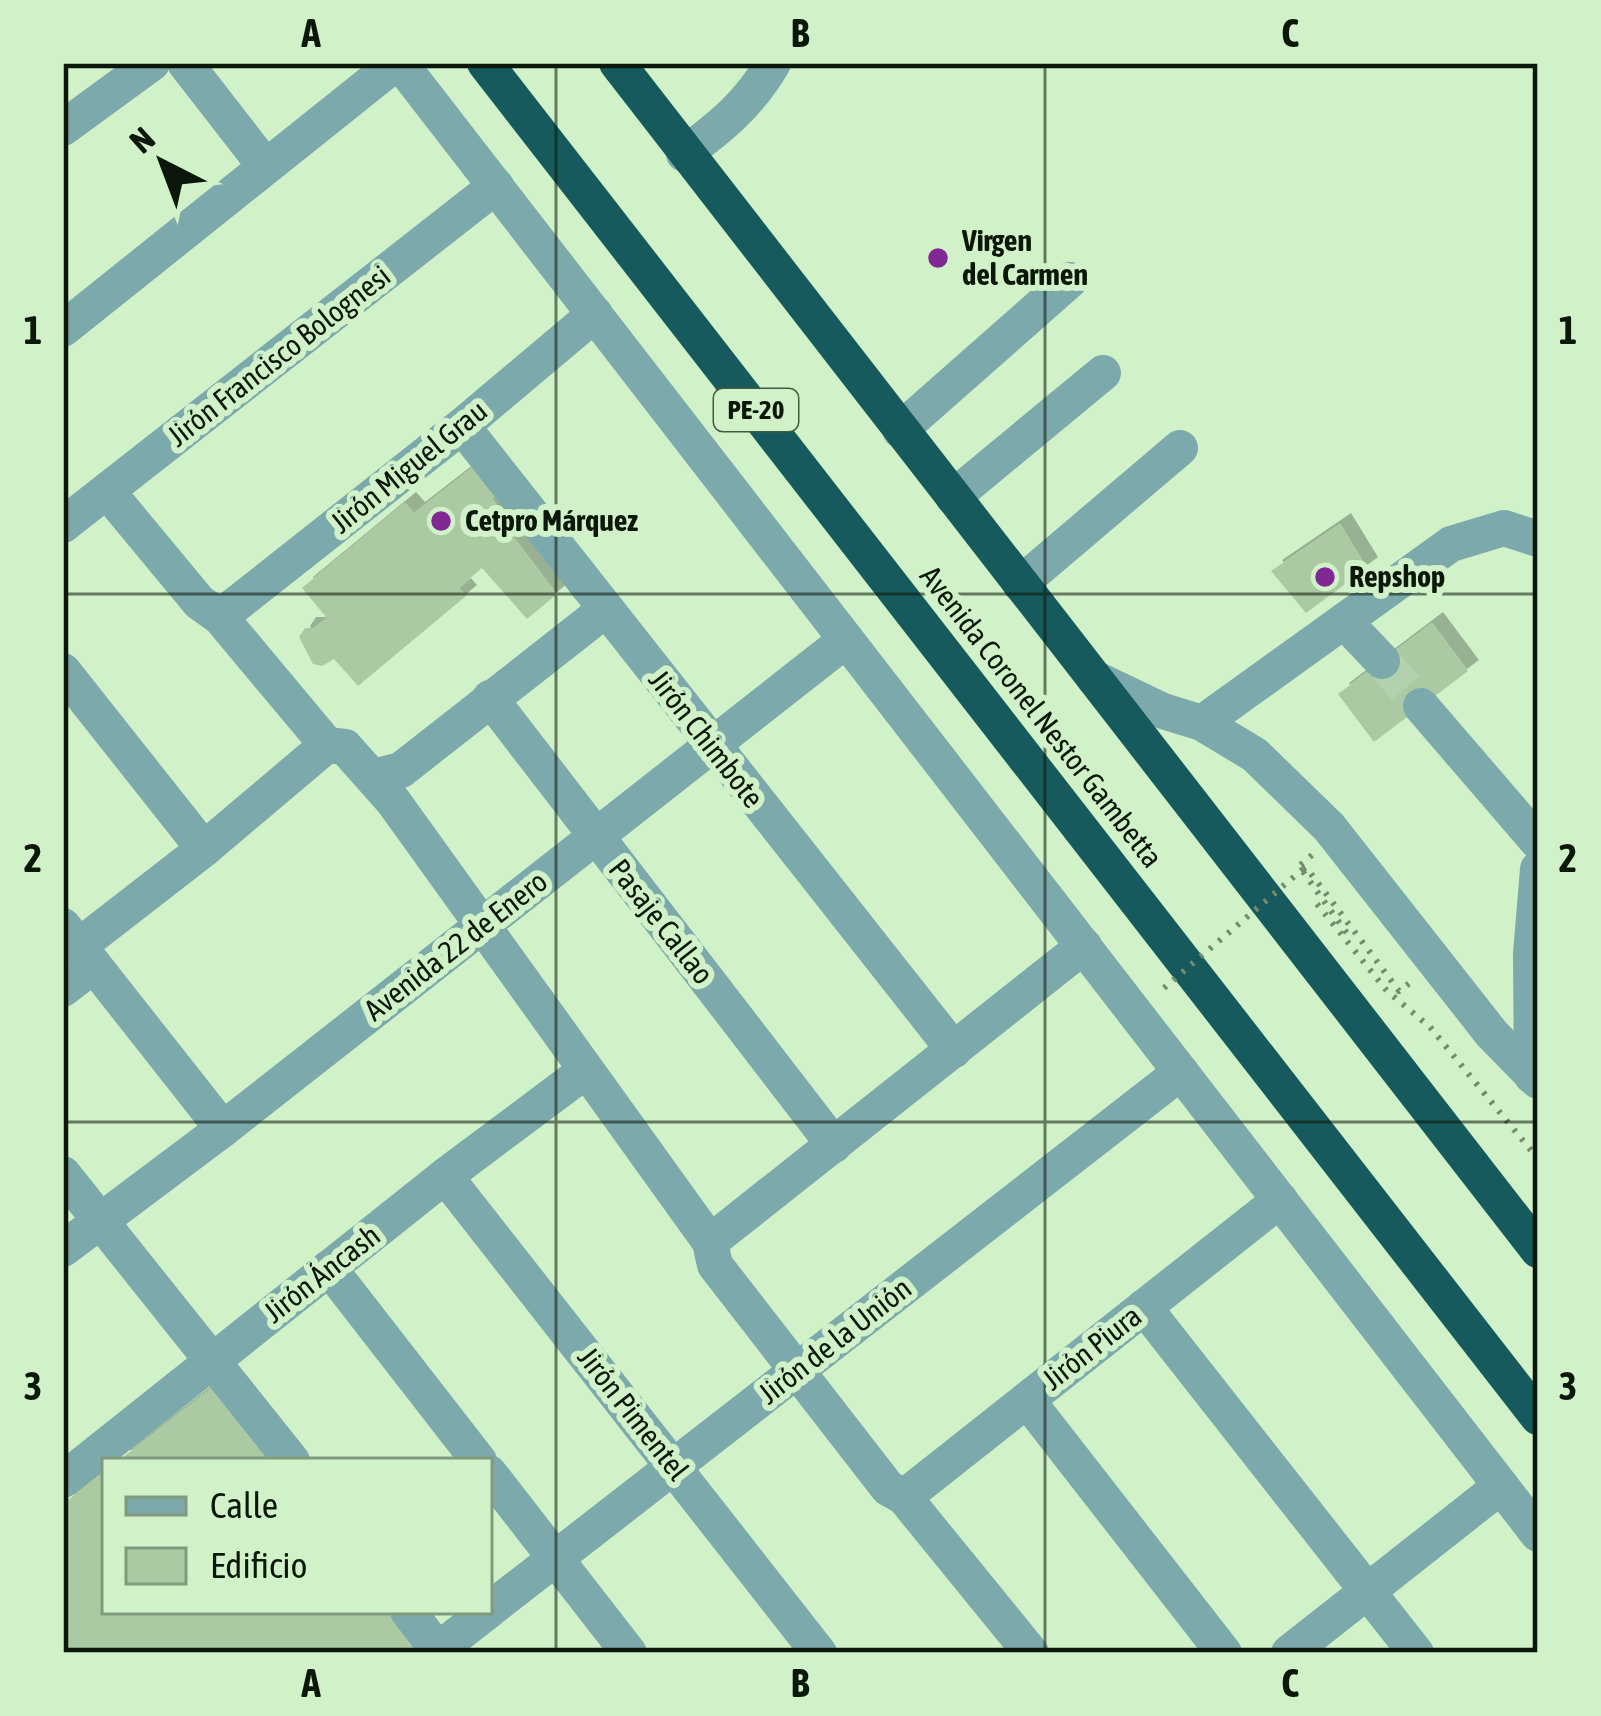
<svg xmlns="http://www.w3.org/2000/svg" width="1601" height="1716" viewBox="0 0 1601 1716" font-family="'Asap Condensed',sans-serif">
  <defs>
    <filter id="shadow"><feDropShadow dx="11" dy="-11" stdDeviation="0" flood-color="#0004"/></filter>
  </defs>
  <rect width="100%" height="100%" fill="#d1f2c9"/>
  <!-- building -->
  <g fill="#abcaa3" filter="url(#shadow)">
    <path d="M472,468L495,495L492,499L506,516L501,521L557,594L527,619L482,568L459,588L466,596L358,686L334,659L322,666L313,664L299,637L305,628H314L327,618L302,588L405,503L414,513Z"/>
    <path d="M1340,524L1367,568L1306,613L1271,571Z"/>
    <path d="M1432,623L1468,671L1374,742L1338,694Z"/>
    <path d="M217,1384L276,1461H118Z"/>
    <path d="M105,1471V1611H392L420,1647L412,1653H63V1504Z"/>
  </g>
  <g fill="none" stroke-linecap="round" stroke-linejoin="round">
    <!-- minor-tunnel -->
    <path stroke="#b3d1ac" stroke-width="36" stroke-dasharray="36 18" stroke-linecap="butt" d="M1382,661L1421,706"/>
    <!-- path -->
    <g stroke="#748b6e" stroke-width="6" stroke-dasharray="3 9" stroke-linecap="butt">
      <path d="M1312,855L1299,866L1351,939"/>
      <path d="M1303,869L1306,867L1399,991L1411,982"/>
      <path d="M1317,904L1387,991L1430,1027L1538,1159"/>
    </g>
    <!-- minor -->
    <g stroke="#7ca9ab" stroke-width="36">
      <path d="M185,63L265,166"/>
      <path d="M400,63L1538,1534"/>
      <path d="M63,128L152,63"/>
      <path d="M684,154C721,127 750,103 773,63"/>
      <path d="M63,329L396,63"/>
      <path d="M462,426L954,1050"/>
      <path d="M900,430L1070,280"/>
      <path d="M107,491L199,602L220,617L327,745"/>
      <path d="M953,497L1103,373"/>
      <path d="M63,525L496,186"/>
      <path d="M1020,584L1180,448"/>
      <path d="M220,617L462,426L595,314"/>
      <path d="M1344,621L1382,661"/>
      <path d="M63,671L204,849"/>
      <path d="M1094,678L1163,711L1202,723L1255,755L1329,827L1492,1034L1538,1081"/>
      <path d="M490,698L834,1145"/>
      <path d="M1421,706L1538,842"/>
      <path d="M1202,723L1451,544L1504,528L1538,539"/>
      <path d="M327,745L345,747L393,801L710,1242L715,1265L888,1488L904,1497L1031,1653"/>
      <path d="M374,777L401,770L605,610"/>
      <path d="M63,926L223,1129"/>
      <path d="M79,946L204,849L327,745"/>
      <path d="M63,989L93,966"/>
      <path d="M1532,1076L1531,954L1538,869"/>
      <path d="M63,1174L292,1461"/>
      <path d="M445,1176L819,1653"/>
      <path d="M710,1242L1084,946"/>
      <path d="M63,1249L223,1129L846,640"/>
      <path d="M329,1268L479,1461"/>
      <path d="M1144,1307L1416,1653"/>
      <path d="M1027,1400L1224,1653"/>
      <path d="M489,1473L629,1653"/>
      <path d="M63,1480L445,1176L584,1072"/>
      <path d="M904,1497L1280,1200"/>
      <path d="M489,1610L1181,1072"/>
      <path d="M408,1611L440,1653"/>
      <path d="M434,1653L488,1611"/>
      <path d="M1289,1653L1501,1486"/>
    </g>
    <!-- highway -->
    <g stroke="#165a5d" stroke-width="36">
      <path d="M485,63L1538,1417"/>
      <path d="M617,63L1538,1250"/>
    </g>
    <!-- path-bridge -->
    <path stroke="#748b6e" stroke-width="6" stroke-dasharray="3 9" stroke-linecap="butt" d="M1164,988L1303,869"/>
  </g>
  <!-- grid -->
  <path fill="none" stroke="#0b1708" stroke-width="3" stroke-opacity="0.55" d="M556,63V1653M1045,63V1653M63,594H1538M63,1122H1538"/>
  <!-- markers -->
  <g fill="#812895" stroke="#d1f2c9" stroke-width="4.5">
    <circle cx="938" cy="258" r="12"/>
    <circle cx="441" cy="521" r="12"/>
    <circle cx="1325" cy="577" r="12"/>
  </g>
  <g text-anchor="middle" stroke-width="12" stroke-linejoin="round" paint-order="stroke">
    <!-- shield labels -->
    <rect fill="#d1f2c9" stroke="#465942" stroke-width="3" x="714" y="389" width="84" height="42" rx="9"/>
    <g font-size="27" font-weight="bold" fill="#0b1708">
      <text x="756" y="419">PE-20</text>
    </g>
    <!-- poi labels -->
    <g font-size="30" font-weight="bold" fill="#0b1708" stroke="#d1f2c9" text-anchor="start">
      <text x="962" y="251">Virgen<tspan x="962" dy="34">del Carmen</tspan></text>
      <text x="465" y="531">Cetpro Márquez</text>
      <text x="1349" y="587">Repshop</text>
    </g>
    <!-- street labels -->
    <g font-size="30" fill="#0b1708" stroke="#d1f2c9">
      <text transform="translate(279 356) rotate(-38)" y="10">Jirón Francisco Bolognesi</text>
      <text transform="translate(409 467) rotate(-39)" y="10">Jirón Miguel Grau</text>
      <text transform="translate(1041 717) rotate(52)" y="10">Avenida Coronel Nestor Gambetta</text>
      <text transform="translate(706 739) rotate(52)" y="10">Jirón Chimbote</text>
      <text transform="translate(661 922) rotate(52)" y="10">Pasaje Callao</text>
      <text transform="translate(456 946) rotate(-38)" y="10">Avenida 22 de Enero</text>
      <text transform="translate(322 1274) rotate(-38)" y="10">Jirón Áncash</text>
      <text transform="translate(835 1341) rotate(-38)" y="10">Jirón de la Unión</text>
      <text transform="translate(1092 1348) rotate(-38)" y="10">Jirón Piura</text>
      <text transform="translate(633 1414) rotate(52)" y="10">Jirón Pimentel</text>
    </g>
  </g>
  <!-- border -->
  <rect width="1601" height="1716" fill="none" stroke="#d1f2c9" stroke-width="132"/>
  <!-- legend -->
  <rect x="102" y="1458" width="390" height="156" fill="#d1f2c9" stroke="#829a7c" stroke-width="3"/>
  <rect x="126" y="1497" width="60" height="18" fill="#7ca9ab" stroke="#829a7c" stroke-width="3"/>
  <text x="210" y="1518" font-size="36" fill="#0b1708">Calle</text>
  <rect x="126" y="1548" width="60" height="36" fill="#abcaa3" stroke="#829a7c" stroke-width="3"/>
  <text x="210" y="1578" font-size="36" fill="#0b1708">Edificio</text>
  <!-- north arrow -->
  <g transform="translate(162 162) rotate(318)" stroke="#d1f2c9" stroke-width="9" paint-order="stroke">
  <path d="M0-9L21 45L0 30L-21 45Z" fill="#0b1708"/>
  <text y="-18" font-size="33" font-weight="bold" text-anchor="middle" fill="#0b1708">N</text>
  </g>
  <rect x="66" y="66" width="1469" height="1584" fill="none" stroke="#0b1708" stroke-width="4.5"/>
  <g font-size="39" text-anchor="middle" font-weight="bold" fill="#0b1708">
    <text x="311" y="47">A</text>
    <text x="800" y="47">B</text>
    <text x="1290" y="47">C</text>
    <text x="33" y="344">1</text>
    <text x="1568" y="344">1</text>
    <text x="33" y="872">2</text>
    <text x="1568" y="872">2</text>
    <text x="33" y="1400">3</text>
    <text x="1568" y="1400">3</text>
    <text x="311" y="1697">A</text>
    <text x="800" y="1697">B</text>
    <text x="1290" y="1697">C</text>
  </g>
</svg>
